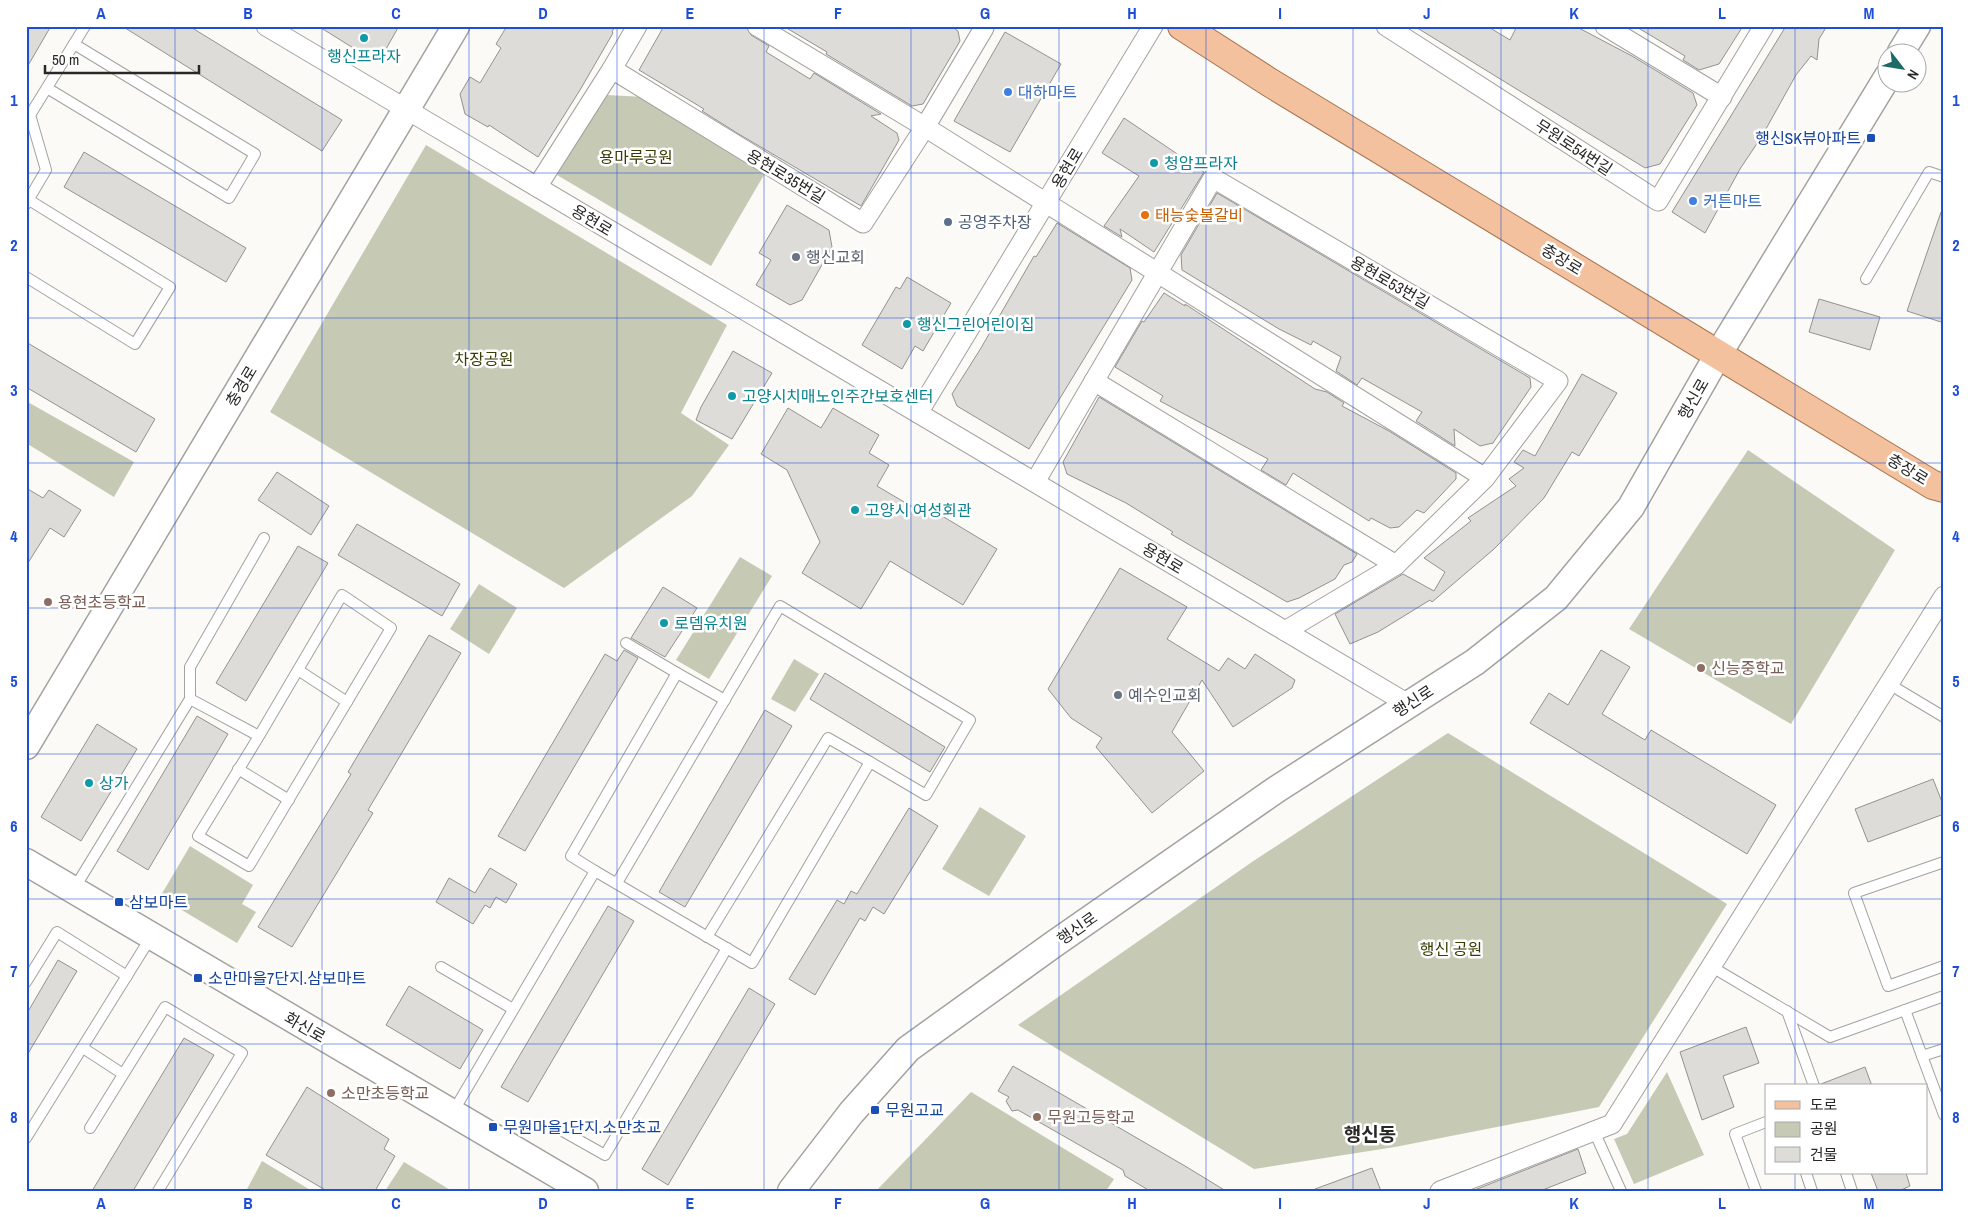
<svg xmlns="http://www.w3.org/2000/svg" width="1970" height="1217" viewBox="0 0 1970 1217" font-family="'Archivo Narrow','Noto Sans KR',sans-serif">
  <rect width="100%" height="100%" fill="#fbfaf6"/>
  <!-- green -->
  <g fill="#c6c9b3">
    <path d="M606,95L645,97L765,173L711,266L557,175Z"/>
    <path d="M426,145L727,325L681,413L729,445L692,496L564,588L270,412Z"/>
    <path d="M26,401L134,462L114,497L26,443Z"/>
    <path d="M1748,450L1895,550L1791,724L1629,629Z"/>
    <path d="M740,557L772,576L709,679L676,660Z"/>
    <path d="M479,584L517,608L489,654L450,629Z"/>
    <path d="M794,659L819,674L795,712L771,699Z"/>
    <path d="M1448,733L1727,904L1599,1107L1395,1147L1254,1169L1018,1025L1252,862Z"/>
    <path d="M980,807L1026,836L989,896L942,869Z"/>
    <path d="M190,846L253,885L242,904L256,912L237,943L160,897Z"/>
    <path d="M1667,1072L1704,1155L1634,1184L1614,1139L1627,1134Z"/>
    <path d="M971,1092L1114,1179L1106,1191H876Z"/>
    <path d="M262,1161L312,1191H246Z"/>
    <path d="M404,1162L452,1191H385Z"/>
  </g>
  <!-- building -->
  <g fill="#dedcd9" stroke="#93928e">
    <path d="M26,26H51L26,69Z"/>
    <path d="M122,26H189L342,120L322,151Z"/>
    <path d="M318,26H399L386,49L366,56Z"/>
    <path d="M507,26H615L612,32L613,33L580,90L538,157L489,125L488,127L465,114L460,94L470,77L480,83L501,48L496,44Z"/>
    <path d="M664,26H746L751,35L769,46L766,52L810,79L814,73L881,114L871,116L897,133L899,140L861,206L737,133L702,111L704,109L639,70Z"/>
    <path d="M783,26H951L958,31L960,41L923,104L912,106L826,54L827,52Z"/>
    <path d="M1414,26H1487L1510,40L1517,26H1575L1632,56L1693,93L1697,105L1660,164L1645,168Z"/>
    <path d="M1635,26H1743L1719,64L1699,70L1683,60L1685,56Z"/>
    <path d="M1786,26H1827L1819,39L1817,60L1811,56L1796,75L1762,136L1740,169L1705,233L1672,212Z"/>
    <path d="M1005,32L1061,64L1010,152L954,121Z"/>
    <path d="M1124,118L1204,172L1154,252L1120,229L1122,237L1104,226L1139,176L1102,153Z"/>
    <path d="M84,152L246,248L226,282L64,187Z"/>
    <path d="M1217,193L1530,378L1531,387L1493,443L1480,446L1454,429L1455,446L1416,421L1422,412L1362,378L1357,385L1336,371L1341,357L1313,341L1311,345L1279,329L1182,270L1181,255Z"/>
    <path d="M787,205L829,230L832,247L802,300L790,305L756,285L771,260L759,253Z"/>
    <path d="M1941,212H1944V323L1907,311Z"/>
    <path d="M1057,223L1130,268L1132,280L1029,449L957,406L952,394L981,348L1034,256L1036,257Z"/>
    <path d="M907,277L951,303L923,351L915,346L902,369L862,345L896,287L900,289Z"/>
    <path d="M1164,293L1185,306V304L1315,389L1327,392L1344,403L1342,406L1389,431L1456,473V479L1424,513L1417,510L1399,527L1390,528L1371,518L1369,521L1293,473L1286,485L1261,470L1268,459L1160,401L1163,396L1115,367L1142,321L1144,322Z"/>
    <path d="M1819,299L1880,317L1870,350L1809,332Z"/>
    <path d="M26,342L155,419L136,452L26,387Z"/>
    <path d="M733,351L772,373L732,439L696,420L701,407Z"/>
    <path d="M1582,374L1617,393L1579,456L1572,452L1544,498L1494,549L1432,602L1430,600L1378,632L1350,644L1335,614L1403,574L1434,591L1445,572L1424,558L1471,521L1468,518L1516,486L1509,479L1524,468L1514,462L1523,450L1535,456Z"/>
    <path d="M1099,397L1357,554L1352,562L1344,565L1335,579L1299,598L1287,602L1171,534L1173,532L1126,503L1067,474L1063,462Z"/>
    <path d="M788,408L821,428L833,408L879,435L869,453L889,465L877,486L916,509L919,502L997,549L963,605L890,561L861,609L802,573L820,542L787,470L761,454Z"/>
    <path d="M277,472L329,506L311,535L258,500Z"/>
    <path d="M26,488L43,498L49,490L81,510L64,537L50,528L26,566Z"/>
    <path d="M357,524L460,584L442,616L338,555Z"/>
    <path d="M298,546L328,563L246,701L216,683Z"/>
    <path d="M1120,568L1187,607L1167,639L1219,671L1228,658L1245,669L1255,654L1295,680L1292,688L1233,727L1202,680L1172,732L1204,771L1152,813L1096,747L1102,738L1071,718L1048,689Z"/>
    <path d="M663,587L697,608L665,657L631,638Z"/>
    <path d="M429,635L461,653L368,810L373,813L292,947L258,927L351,774L348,772Z"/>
    <path d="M624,650L638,658L525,851L498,836L605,654L617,661Z"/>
    <path d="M1601,650L1630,667L1602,714L1645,740L1651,730L1776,805L1747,854L1530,723L1549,693L1568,705Z"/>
    <path d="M825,673L945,747L930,772L810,699Z"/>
    <path d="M765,710L792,726L685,907L659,892Z"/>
    <path d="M197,716L228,734L148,870L117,851Z"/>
    <path d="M97,724L137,749L81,841L41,817Z"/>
    <path d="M1933,779L1944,807V814L1868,842L1855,809Z"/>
    <path d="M909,808L938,826L884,914L873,907L865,921L860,918L815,995L789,979L837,900L844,904L851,891L857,894Z"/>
    <path d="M490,868L517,884L506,903L496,897L490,908L485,905L473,924L436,902L449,878L475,893Z"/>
    <path d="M608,906L634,921L528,1102L501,1087Z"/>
    <path d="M58,960L77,971L26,1057V1015Z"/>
    <path d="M409,986L483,1030L460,1069L386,1025Z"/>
    <path d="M749,988L775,1004L668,1185L642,1169Z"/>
    <path d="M1746,1027L1759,1063L1723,1076L1734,1107L1702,1120L1680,1052Z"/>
    <path d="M184,1038L214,1055L133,1191H92Z"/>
    <path d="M1013,1066L1185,1166L1226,1191H1150L1125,1176L1123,1170L1018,1110L1012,1111L1006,1101L1009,1097L998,1091Z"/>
    <path d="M1865,1067L1872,1086H1821V1084Z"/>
    <path d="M307,1087L389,1139L384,1149L395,1156L375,1191H327L266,1155Z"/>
    <path d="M1578,1149L1586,1173L1540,1191H1472Z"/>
    <path d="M1372,1168L1381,1191H1316L1315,1189Z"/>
    <path d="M1871,1173H1906L1910,1186L1899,1191H1878Z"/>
  </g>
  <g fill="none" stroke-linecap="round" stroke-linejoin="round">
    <defs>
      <g id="service">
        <path d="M47,88L229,198L255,154L74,44"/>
        <path d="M26,204L46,170L30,115L85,26"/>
        <path d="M26,277L135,344L170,287L29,200"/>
        <path d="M1866,279L1929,172L1944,177"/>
        <path d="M626,643L677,673"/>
        <path d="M298,670L347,702"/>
        <path d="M1889,684L1944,717"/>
        <path d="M190,699L259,736L198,836L249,866L391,628L342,595L259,736"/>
        <path d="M238,769L289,800"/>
        <path d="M1944,862L1854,893L1888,986L1944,966"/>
        <path d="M595,871L571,856L677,673L725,700"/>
        <path d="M74,889L190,699V667L264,538"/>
        <path d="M707,937L828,738L870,762"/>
        <path d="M441,967L513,1009"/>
        <path d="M1712,967L1830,1037L1944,996"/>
        <path d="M26,982L57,932L127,976"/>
        <path d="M1905,1010L1944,1115"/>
        <path d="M1787,1011L1814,1086"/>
        <path d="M83,1048L123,1074"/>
        <path d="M1922,1056L1944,1049"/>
        <path d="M453,1112L595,871L752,963L870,762L926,795L970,720L780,606L617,883"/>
        <path d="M90,1128L165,1007L242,1053L158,1191"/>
        <path d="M559,1129L605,1155L727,948"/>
        <path d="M1594,1131L1621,1191"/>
        <path d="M26,1138L151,937"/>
        <path d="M1806,1173L1812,1191"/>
        <path d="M1846,1173L1852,1191"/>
        <path d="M1756,1191L1735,1134L1766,1122"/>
      </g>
      <g id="minor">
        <path d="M266,26L1408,704"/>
        <path d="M637,26L612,69L863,223L925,127L984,28L981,26"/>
        <path d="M757,26L925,127L1485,478"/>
        <path d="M1386,26L1658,201L1764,26"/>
        <path d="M1605,26L1722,97"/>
        <path d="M537,187L612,69"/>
        <path d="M1094,381L1396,565"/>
        <path d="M918,413L1153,26"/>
        <path d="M1035,482L1213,178L1558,381L1485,478L1396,565L1285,631"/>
        <path d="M1440,1191L1612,1124L1944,596"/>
      </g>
      <g id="secondary">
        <path d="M1901,52L1917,26"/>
        <path d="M26,746L456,26"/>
        <path d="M26,862L585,1191"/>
        <path d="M791,1191L851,1113L908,1049L1054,944L1277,789L1475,662L1556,598L1631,507L1719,353L1888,76"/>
      </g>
      <path id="primary" d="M1182,26L1269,82L1933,485L1944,488"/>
    </defs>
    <!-- service casing -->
    <use href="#service" stroke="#a3a29f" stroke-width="12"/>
    <!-- minor casing -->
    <use href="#minor" stroke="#a3a29f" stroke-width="21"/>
    <!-- secondary casing -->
    <use href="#secondary" stroke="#a3a29f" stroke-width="29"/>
    <!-- primary casing -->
    <use href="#primary" stroke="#a7714b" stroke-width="30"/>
    <!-- service -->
    <use href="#service" stroke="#fff" stroke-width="10"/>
    <!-- minor -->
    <use href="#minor" stroke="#fff" stroke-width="19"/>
    <!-- secondary -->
    <use href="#secondary" stroke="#fff" stroke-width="26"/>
    <!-- primary -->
    <use href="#primary" stroke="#f3c19e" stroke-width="28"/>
  </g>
  <!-- grid -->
  <path fill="none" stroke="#1d4ed8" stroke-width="1" stroke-opacity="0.55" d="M175,26V1191M322,26V1191M469,26V1191M617,26V1191M764,26V1191M911,26V1191M1059,26V1191M1206,26V1191M1353,26V1191M1501,26V1191M1648,26V1191M1795,26V1086M26,173H1944M26,318H1944M26,463H1944M26,608H1944M26,754H1944M26,899H1944M26,1044H1944M1795,1173V1191"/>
  <!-- markers -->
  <g fill="#0f9aa8" stroke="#fff" stroke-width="2">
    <circle cx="364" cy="38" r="5"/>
    <circle cx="1154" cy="163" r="5"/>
    <circle cx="907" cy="324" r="5"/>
    <circle cx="732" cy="396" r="5"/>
    <circle cx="855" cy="510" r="5"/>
    <circle cx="664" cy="623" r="5"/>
    <circle cx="89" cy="783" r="5"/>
  </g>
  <g fill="#3f7fe0" stroke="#fff" stroke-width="2">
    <circle cx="1008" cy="92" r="5"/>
    <circle cx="1693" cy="201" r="5"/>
  </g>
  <g fill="#1a4fb4" stroke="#fff" stroke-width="2">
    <rect x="1866" y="133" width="10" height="10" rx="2.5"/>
    <rect x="114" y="897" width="10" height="10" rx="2.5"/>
    <rect x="193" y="973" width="10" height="10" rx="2.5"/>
    <rect x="870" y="1105" width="10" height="10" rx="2.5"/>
    <rect x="488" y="1122" width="10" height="10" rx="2.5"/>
  </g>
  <circle fill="#e8710a" stroke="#fff" stroke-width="2" cx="1145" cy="215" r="5"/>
  <circle fill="#5c6f8a" stroke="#fff" stroke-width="2" cx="948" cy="222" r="5"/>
  <g fill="#6b7280" stroke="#fff" stroke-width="2">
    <circle cx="796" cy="257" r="5"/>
    <circle cx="1118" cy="695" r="5"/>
  </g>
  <g fill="#8d6e63" stroke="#fff" stroke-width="2">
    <circle cx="48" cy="602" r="5"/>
    <circle cx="1701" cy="668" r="5"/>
    <circle cx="331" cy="1093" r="5"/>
    <circle cx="1037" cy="1117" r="5"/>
  </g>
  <g text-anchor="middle" stroke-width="5" stroke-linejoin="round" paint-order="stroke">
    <!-- culture labels -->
    <g font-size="16" fill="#0d838f" stroke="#fff" text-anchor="start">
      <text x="364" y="62" text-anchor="middle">행신프라자</text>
      <text x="1164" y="169">청암프라자</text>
      <text x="917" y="330">행신그린어린이집</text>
      <text x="742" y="402">고양시치매노인주간보호센터</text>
      <text x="865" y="516">고양시 여성회관</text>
      <text x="674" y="629">로뎀유치원</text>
      <text x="99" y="789">상가</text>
    </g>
    <!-- shop labels -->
    <g font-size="16" fill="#366cbe" stroke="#fff" text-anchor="start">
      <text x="1018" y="98">대하마트</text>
      <text x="1703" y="207">커튼마트</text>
    </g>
    <!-- transit labels -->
    <g font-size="16" fill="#164399" stroke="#fff" text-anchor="start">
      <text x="1861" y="144" text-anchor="end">행신SK뷰아파트</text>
      <text x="129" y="908">삼보마트</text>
      <text x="208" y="984">소만마을7단지.삼보마트</text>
      <text x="885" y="1116">무원고교</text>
      <text x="503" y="1133">무원마을1단지.소만초교</text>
    </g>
    <!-- street labels -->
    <g font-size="16" fill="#292827" stroke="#fff">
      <text transform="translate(1574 147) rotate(33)" y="6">무원로54번길</text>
      <text transform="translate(1067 168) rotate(-59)" y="6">용현로</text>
      <text transform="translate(786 176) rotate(31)" y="6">용현로35번길</text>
      <text transform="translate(592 220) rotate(31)" y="6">용현로</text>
      <text transform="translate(1562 259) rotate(31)" y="6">충장로</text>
      <text transform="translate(1390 282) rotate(30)" y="6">용현로53번길</text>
      <text transform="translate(241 386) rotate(-59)" y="6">충경로</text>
      <text transform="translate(1693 399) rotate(-60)" y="6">행신로</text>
      <text transform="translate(1908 469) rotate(31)" y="6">충장로</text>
      <text transform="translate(1163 558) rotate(31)" y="6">용현로</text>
      <text transform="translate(1413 701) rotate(-33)" y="6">행신로</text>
      <text transform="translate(1077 928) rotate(-35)" y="6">행신로</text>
      <text transform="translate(305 1027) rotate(30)" y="6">화신로</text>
    </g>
    <!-- park labels -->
    <g font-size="16" fill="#393d04" stroke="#fff">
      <text x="636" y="163">용마루공원</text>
      <text x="484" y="365">차장공원</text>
      <text x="1451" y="955">행신 공원</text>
    </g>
    <!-- food labels -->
    <g font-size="16" fill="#c56008" stroke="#fff" text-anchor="start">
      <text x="1155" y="221">태능숯불갈비</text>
    </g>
    <!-- service labels -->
    <g font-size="16" fill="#4e5e75" stroke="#fff" text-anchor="start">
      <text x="958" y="228">공영주차장</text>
    </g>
    <!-- worship labels -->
    <g font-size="16" fill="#5b616d" stroke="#fff" text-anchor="start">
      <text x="806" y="263">행신교회</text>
      <text x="1128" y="701">예수인교회</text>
    </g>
    <!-- education labels -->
    <g font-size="16" fill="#785e54" stroke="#fff" text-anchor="start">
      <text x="58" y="608">용현초등학교</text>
      <text x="1711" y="674">신능중학교</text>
      <text x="341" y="1099">소만초등학교</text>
      <text x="1047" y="1123">무원고등학교</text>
    </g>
    <!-- quarter labels -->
    <g font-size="19" font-weight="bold" fill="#292827" stroke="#fff">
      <text x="1370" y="1141">행신동</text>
    </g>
  </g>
  <!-- border -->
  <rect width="1970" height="1217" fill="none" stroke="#ffffff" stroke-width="55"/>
  <!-- legend -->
  <rect x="1765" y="1084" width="162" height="90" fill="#ffffff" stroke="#a9a9a9"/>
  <rect x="1775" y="1101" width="25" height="8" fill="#f3c19e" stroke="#a9a9a9"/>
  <text x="1810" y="1110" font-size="15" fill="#292827">도로</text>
  <rect x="1775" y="1122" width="25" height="15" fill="#c6c9b3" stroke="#a9a9a9"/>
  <text x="1810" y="1134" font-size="15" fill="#292827">공원</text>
  <rect x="1775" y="1147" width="25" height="15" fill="#dedcd9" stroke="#a9a9a9"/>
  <text x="1810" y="1160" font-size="15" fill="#292827">건물</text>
  <!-- north arrow -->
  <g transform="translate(1902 68) rotate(121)"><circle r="24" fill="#ffffff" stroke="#a9a9a9"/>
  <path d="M0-4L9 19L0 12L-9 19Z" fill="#1e6a66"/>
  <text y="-8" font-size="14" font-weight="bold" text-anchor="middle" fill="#292827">N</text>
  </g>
  <!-- scale -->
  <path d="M45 65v8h154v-8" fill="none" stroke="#292827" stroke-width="2.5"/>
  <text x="52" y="65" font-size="15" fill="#292827" stroke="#ffffff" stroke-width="4" paint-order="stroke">50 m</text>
  <rect x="28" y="28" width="1914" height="1162" fill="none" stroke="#1d4ed8" stroke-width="2"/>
  <g font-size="16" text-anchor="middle" font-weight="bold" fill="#1d4ed8">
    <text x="101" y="19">A</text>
    <text x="248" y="19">B</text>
    <text x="396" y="19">C</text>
    <text x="543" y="19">D</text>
    <text x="690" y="19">E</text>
    <text x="838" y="19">F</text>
    <text x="985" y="19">G</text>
    <text x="1132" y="19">H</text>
    <text x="1280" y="19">I</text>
    <text x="1427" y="19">J</text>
    <text x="1574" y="19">K</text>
    <text x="1722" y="19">L</text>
    <text x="1869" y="19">M</text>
    <text x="14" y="106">1</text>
    <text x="1956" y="106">1</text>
    <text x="14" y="251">2</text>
    <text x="1956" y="251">2</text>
    <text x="14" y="396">3</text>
    <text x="1956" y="396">3</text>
    <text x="14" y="542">4</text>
    <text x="1956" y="542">4</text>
    <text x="14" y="687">5</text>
    <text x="1956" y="687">5</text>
    <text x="14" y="832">6</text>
    <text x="1956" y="832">6</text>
    <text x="14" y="977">7</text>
    <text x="1956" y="977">7</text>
    <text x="14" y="1123">8</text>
    <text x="1956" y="1123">8</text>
    <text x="101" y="1209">A</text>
    <text x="248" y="1209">B</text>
    <text x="396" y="1209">C</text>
    <text x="543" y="1209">D</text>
    <text x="690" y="1209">E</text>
    <text x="838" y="1209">F</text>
    <text x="985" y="1209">G</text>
    <text x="1132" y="1209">H</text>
    <text x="1280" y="1209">I</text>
    <text x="1427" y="1209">J</text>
    <text x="1574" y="1209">K</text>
    <text x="1722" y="1209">L</text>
    <text x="1869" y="1209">M</text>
  </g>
</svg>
